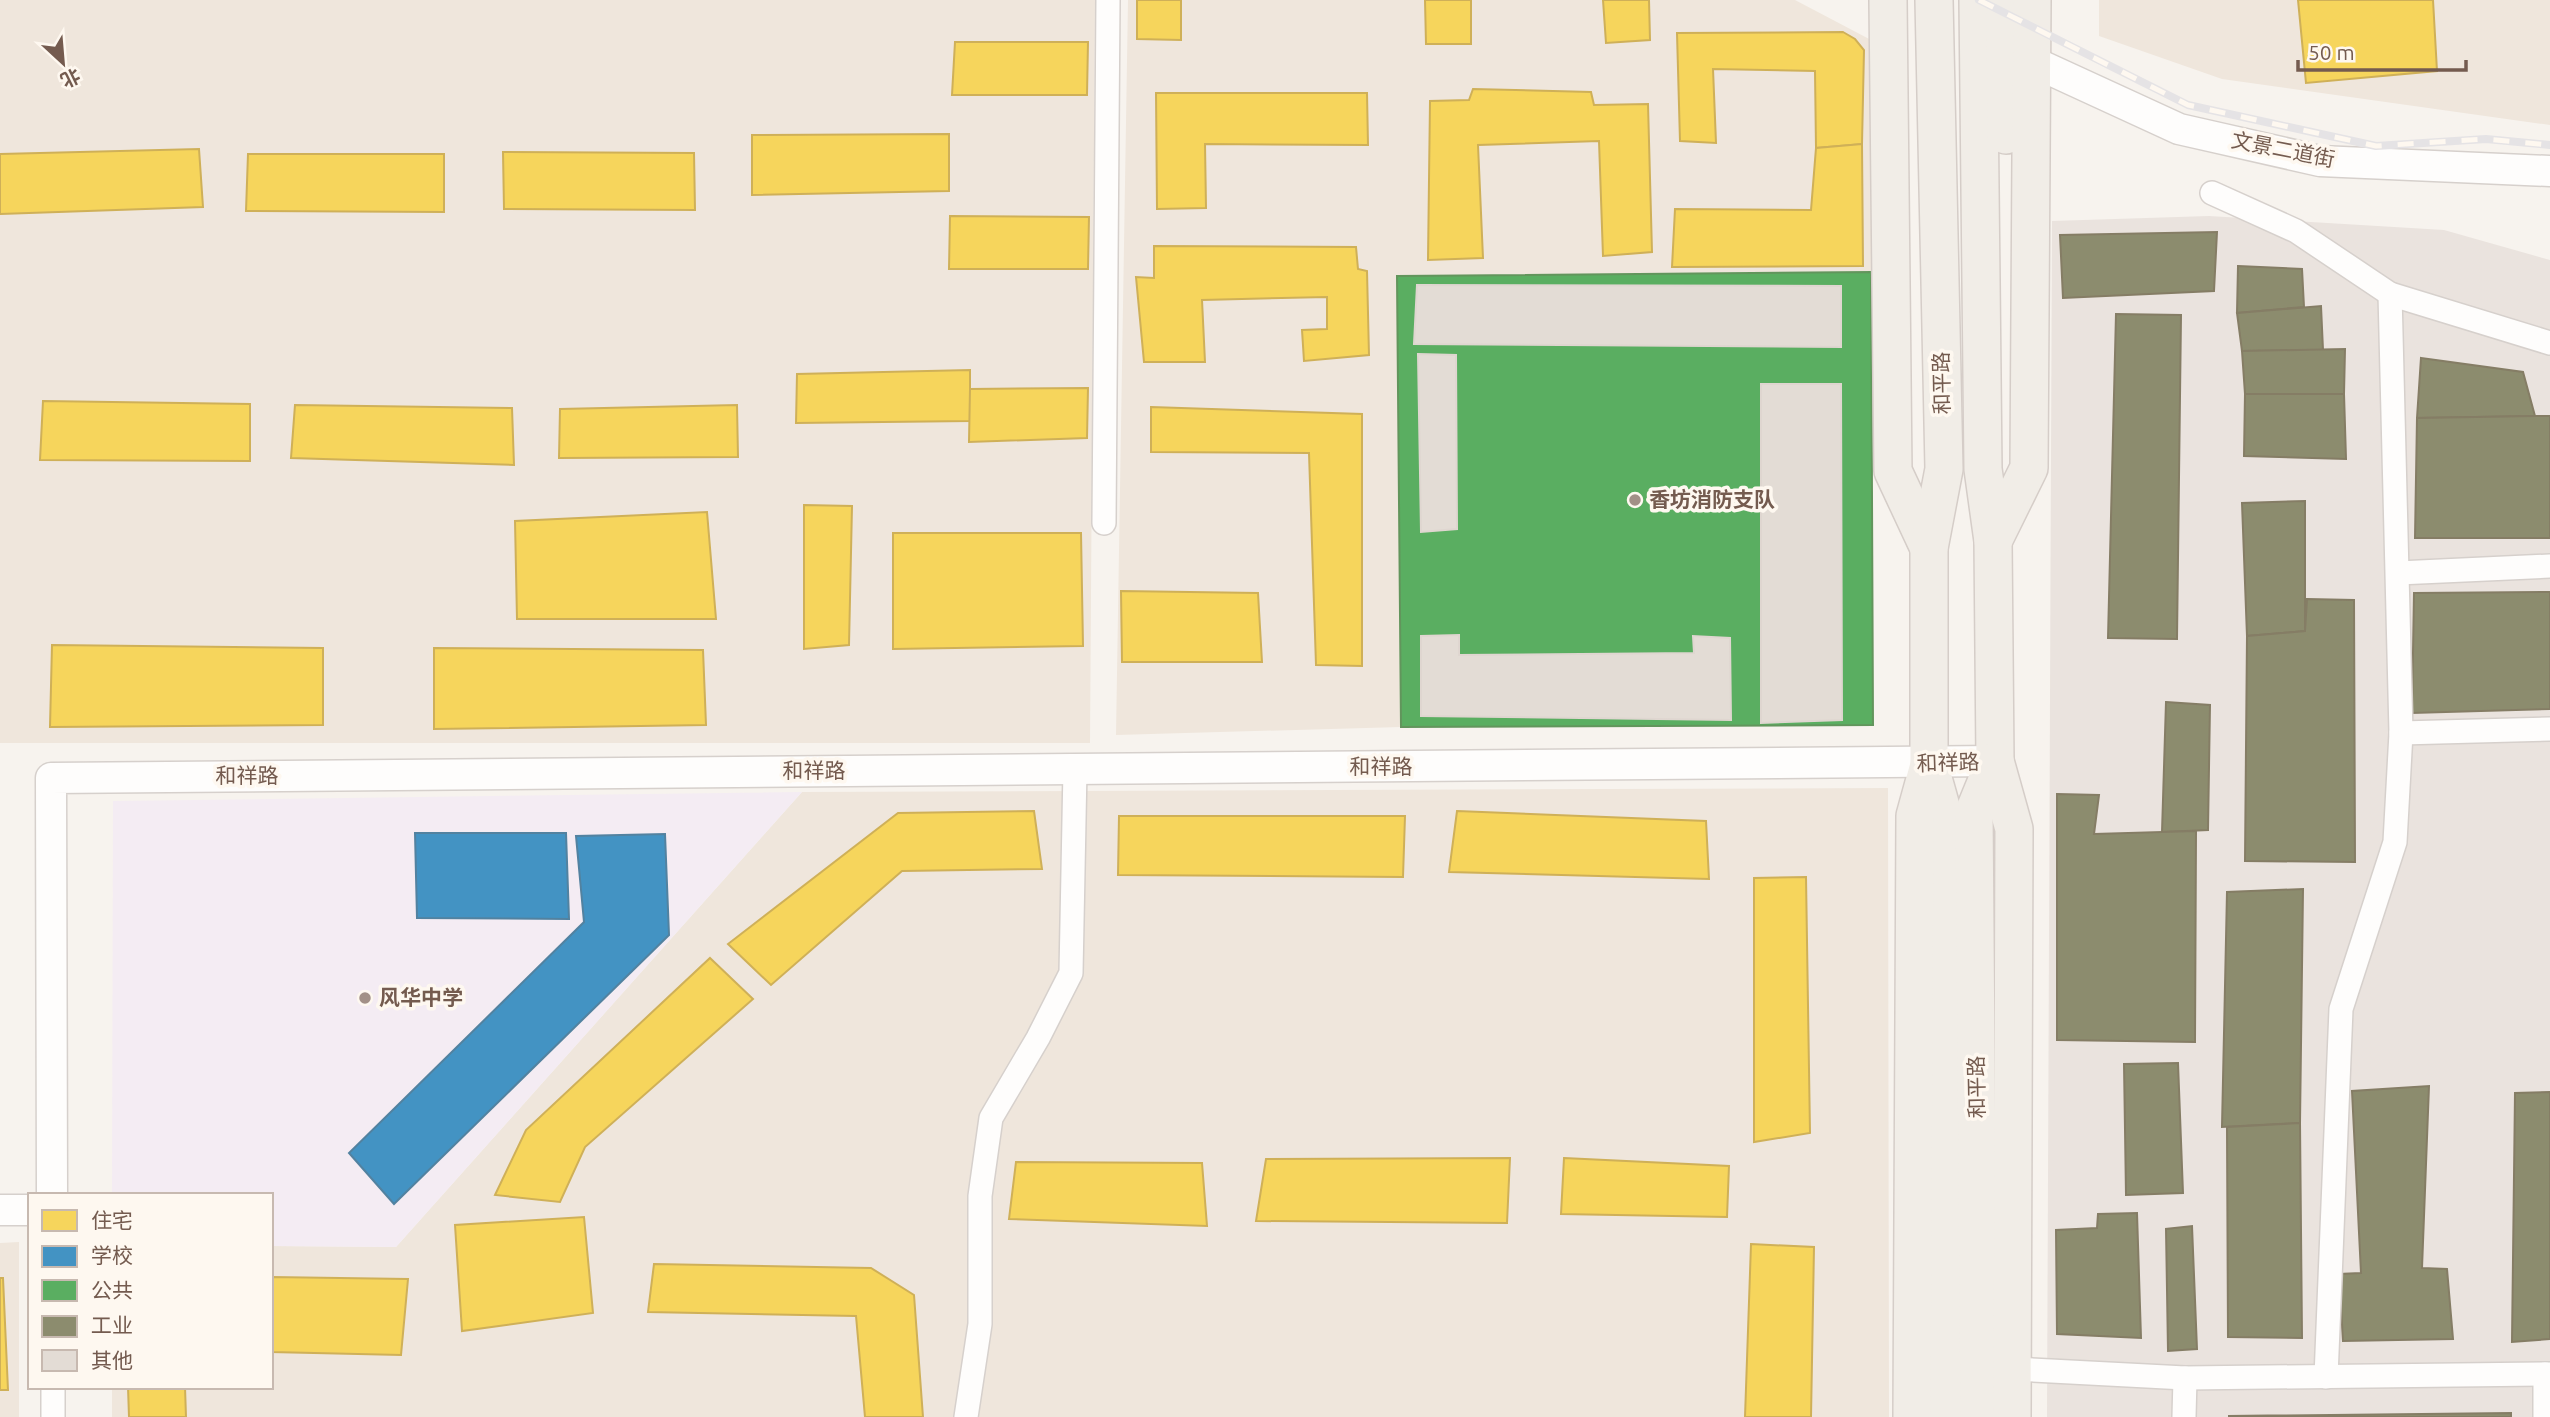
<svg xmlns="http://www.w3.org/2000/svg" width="2550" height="1417" viewBox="0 0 2550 1417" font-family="Ubuntu,'Noto Sans SC',sans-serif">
  <rect width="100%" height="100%" fill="#f7f3ee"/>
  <!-- residential -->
  <g fill="#efe6dc">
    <path d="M0,0H1095L1090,743H0Z"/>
    <path d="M1128,0H1795L1873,41L1871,272L1397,276L1401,727L1116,735Z"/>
    <path d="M2099,0H2550V125L2222,79L2099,36Z"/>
    <path d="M1888,788L1889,1417H112V1387H271V1246L396,1247L802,792Z"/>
    <path d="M19,1242V1417H0V1243Z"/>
  </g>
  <!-- industrial -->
  <path fill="#eae3de" d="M2209,216L2444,230L2550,260V1417H2047L2052,221Z"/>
  <!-- education -->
  <path fill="#f4ecf3" d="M802,792L396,1247L271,1246V1195H112L113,801Z"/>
  <!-- homes -->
  <g fill="#f6d55c" stroke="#cfb058" stroke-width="2">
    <path d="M1137,0H1181V40L1137,39Z"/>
    <path d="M1425,0H1471V44H1426Z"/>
    <path d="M1603,0H1649L1650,40L1606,43Z"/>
    <path d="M2298,0H2433L2437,71L2306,83Z"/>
    <path d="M1843,32L1855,39L1864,50L1862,144L1816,148L1815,71L1713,69L1716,143L1680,141L1677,33Z"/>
    <path d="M955,42H1088L1087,95H952Z"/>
    <path d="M1473,89L1591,92L1594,105L1648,104L1652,252L1603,256L1599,141L1478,145L1483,258L1428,260L1430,101L1469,100Z"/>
    <path d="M1156,93H1367L1368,145L1205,144L1206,208L1157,209Z"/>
    <path d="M949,134V191L752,195V135Z"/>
    <path d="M1862,144L1863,266L1672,267L1675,209L1811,210L1816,148Z"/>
    <path d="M199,149L203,207L0,214V154Z"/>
    <path d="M503,152L694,153L695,210L504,209Z"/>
    <path d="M248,154H444V212L246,211Z"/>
    <path d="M950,216L1089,217L1088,269H949Z"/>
    <path d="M1154,246L1356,247L1358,269L1367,271L1369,355L1304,361L1302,330L1327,329V297L1202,300L1205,362H1144L1136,277L1154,278Z"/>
    <path d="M970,370V421L796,423L797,374Z"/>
    <path d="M1088,388L1087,438L969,442L970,389Z"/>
    <path d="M43,401L250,404V461L40,460Z"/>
    <path d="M295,405L512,408L514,465L291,458Z"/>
    <path d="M737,405L738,457L559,458L560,409Z"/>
    <path d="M1151,407L1362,414V666L1316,665L1309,453L1151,452Z"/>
    <path d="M804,505L852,506L849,645L804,649Z"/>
    <path d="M707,512L716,619H517L515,521Z"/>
    <path d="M893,533H1081L1083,646L893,649Z"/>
    <path d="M1121,591L1258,593L1262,662H1122Z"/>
    <path d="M52,645L323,648V725L50,727Z"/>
    <path d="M434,648L703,650L706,725L434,729Z"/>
    <path d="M1034,811L1042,869L902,871L771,985L728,944L898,813Z"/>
    <path d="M1457,811L1706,821L1709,879L1449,872Z"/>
    <path d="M1119,816H1405L1403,877L1118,875Z"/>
    <path d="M1806,877L1810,1133L1754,1142V878Z"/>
    <path d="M710,958L753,999L585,1147L560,1202L495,1195L526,1130Z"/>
    <path d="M1510,1158L1507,1223L1256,1221L1266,1159Z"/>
    <path d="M1564,1158L1729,1166L1727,1217L1561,1214Z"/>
    <path d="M1016,1162L1202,1163L1207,1226L1009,1219Z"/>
    <path d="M584,1217L593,1313L462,1331L455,1225Z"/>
    <path d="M1751,1244L1814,1247L1811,1417H1745Z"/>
    <path d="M654,1264L871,1268L914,1295L923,1417H865L856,1316L648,1312Z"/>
    <path d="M271,1277L408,1279L401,1355L271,1352Z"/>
    <path d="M0,1278H3L8,1390H0Z"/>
    <path d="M128,1387H185L186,1417H129Z"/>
  </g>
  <!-- schools -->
  <g fill="#4393c3" stroke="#5282a0" stroke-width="2">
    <path d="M415,833H566L569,919L417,918Z"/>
    <path d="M665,834L669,935L394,1204L349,1153L584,922L576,836Z"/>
  </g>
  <!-- public -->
  <path fill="#5aae61" stroke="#62955c" stroke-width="2" d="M1871,272L1873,725L1401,727L1397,276Z"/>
  <!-- industry -->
  <g fill="#8c8c6e" stroke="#857d65" stroke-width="2">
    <path d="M2217,232L2214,291L2063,298L2060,235Z"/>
    <path d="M2238,266L2302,269L2304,307L2237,313Z"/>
    <path d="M2321,306L2323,350L2242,351L2237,313Z"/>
    <path d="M2116,314L2181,315L2177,639L2108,638Z"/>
    <path d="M2345,349L2344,394H2245L2242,351Z"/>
    <path d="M2421,358L2523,372L2535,416L2417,418Z"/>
    <path d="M2245,394H2344L2346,459L2244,456Z"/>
    <path d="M2535,416H2550V538H2415L2417,418Z"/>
    <path d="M2305,501V631L2247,636L2242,503Z"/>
    <path d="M2550,592V709L2412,713L2414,593Z"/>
    <path d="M2307,599L2354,600L2355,862L2245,861L2247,636L2305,631Z"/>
    <path d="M2166,702L2210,705L2208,830L2162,832Z"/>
    <path d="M2057,794L2099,795L2094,834L2196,831L2195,1042L2057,1040Z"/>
    <path d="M2303,889L2300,1123L2222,1127L2227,892Z"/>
    <path d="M2178,1063L2183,1193L2126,1195L2124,1064Z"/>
    <path d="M2429,1086L2422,1268L2447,1269L2453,1339L2343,1341L2339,1274L2361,1273L2352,1091Z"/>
    <path d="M2550,1092V1339L2512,1342L2515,1093Z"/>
    <path d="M2300,1123L2302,1338L2228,1337L2227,1127Z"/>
    <path d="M2137,1213L2141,1338L2057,1334L2056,1230L2097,1228L2098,1214Z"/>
    <path d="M2192,1226L2197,1349L2168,1351L2166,1229Z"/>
    <path d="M2511,1413V1417H2229V1416Z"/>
  </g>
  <!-- building -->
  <g fill="#e3dcd5" stroke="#dfd6d0" stroke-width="2">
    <path d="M1417,285L1841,286V347L1414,344Z"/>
    <path d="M1418,354L1456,355L1457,529L1421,532Z"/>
    <path d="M1761,384H1841L1842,720L1761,723Z"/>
    <path d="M1459,635V655L1694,653L1693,636L1730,638L1731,720L1421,716V636Z"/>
  </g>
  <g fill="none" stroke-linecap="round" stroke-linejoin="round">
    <defs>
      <g id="minor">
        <path d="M2212,193L2296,231L2390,294L2550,343"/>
        <path d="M1104,523L1108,0"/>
        <path d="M2398,573L2550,566"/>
        <path d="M2401,733L2550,729"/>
        <path d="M2013,1369L2185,1378L2550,1374"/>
        <path d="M2545,1374V1417"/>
        <path d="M2326,1377L2341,1009L2395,842L2401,733L2390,294"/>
        <path d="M53,1387V1417"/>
        <path d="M966,1417L980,1324V1196L991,1118L1038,1038L1071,973L1075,769"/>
        <path d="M2184,1417L2185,1378"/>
      </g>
      <g id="tertiary">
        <path d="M2031,61L2179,129L2320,161L2550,171"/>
        <path d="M52,1195L51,778L1995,761"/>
        <path d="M0,1210H30"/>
      </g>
      <g id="primary">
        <path d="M1888,0L1893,471L1929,548"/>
        <path d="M1934,0L1944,469L1929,548V764L1943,814V1417"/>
        <path d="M1978,0L1983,469L1993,541L1995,761L1974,812L1979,1417"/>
        <path d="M2005,0L2006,135"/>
        <path d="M1993,541L2029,468L2032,0"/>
        <path d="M1995,761L2014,829L2012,1417"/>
        <path d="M1912,1417L1915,816L1929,765"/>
      </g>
    </defs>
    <!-- minor casing -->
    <use href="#minor" stroke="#d6d0cc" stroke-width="26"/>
    <!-- tertiary casing -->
    <use href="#tertiary" stroke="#d6d0cc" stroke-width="33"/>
    <!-- primary casing -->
    <use href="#primary" stroke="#d5cdc8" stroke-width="40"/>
    <!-- minor -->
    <use href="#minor" stroke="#fefdfc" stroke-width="23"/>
    <!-- tertiary -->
    <use href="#tertiary" stroke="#fefdfc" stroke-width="30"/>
    <!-- primary -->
    <use href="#primary" stroke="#f1ede7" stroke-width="37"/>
    <defs>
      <path id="rail" d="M1979,0L2188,105L2376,146L2486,139L2550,145"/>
    </defs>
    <!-- rail casing -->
    <use href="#rail" stroke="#e5e3e5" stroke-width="8"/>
    <!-- rail -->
    <use href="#rail" stroke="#fef8f0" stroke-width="5" stroke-dasharray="16" stroke-linecap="butt"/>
  </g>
  <!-- markers -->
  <g fill="#a29087" stroke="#fef8f0" stroke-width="2.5">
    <circle cx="1635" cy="500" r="7"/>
    <circle cx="365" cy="998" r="7"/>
  </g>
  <g text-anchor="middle" stroke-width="7" stroke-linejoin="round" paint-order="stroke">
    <!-- street labels -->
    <g font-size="21" fill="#745b4f" stroke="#fef8f0">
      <text transform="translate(2283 150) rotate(11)" y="7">文景二道街</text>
      <text transform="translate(1942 383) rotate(-91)" y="7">和平路</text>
      <text transform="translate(1948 763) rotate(-2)" y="7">和祥路</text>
      <text x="1381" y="774">和祥路</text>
      <text x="814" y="778">和祥路</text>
      <text x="247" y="783">和祥路</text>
      <text transform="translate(1977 1087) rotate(-91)" y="7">和平路</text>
    </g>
    <!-- poi labels -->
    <g font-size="21" font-weight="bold" fill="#745b4f" stroke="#fef8f0" text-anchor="start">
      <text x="1649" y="507">香坊消防支队</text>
      <text x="379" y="1005">风华中学</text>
    </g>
  </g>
  <!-- legend -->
  <rect x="28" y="1193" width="245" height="196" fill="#fef8f0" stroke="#c7b9b0" stroke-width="2"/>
  <rect x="42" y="1210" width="35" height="21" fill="#f6d55c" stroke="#c7b9b0" stroke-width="2"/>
  <text x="91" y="1228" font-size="21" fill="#745b4f">住宅</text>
  <rect x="42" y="1246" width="35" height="21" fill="#4393c3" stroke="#c7b9b0" stroke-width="2"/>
  <text x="91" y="1263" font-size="21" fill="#745b4f">学校</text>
  <rect x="42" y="1280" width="35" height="21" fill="#5aae61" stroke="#c7b9b0" stroke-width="2"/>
  <text x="91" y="1298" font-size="21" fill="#745b4f">公共</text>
  <rect x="42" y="1316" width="35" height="21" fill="#8c8c6e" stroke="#c7b9b0" stroke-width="2"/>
  <text x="91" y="1333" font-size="21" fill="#745b4f">工业</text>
  <rect x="42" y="1350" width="35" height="21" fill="#e3dcd5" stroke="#c7b9b0" stroke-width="2"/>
  <text x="91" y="1368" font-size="21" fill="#745b4f">其他</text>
  <!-- north arrow -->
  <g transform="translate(63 63) rotate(154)" stroke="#fef8f0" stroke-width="5" paint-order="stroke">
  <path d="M0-5L12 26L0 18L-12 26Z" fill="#745b4f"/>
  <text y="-10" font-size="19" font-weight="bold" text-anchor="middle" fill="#745b4f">北</text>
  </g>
  <!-- scale -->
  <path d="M2298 60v10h168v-10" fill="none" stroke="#745b4f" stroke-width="3.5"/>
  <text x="2308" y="60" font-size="21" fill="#745b4f" stroke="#fef8f0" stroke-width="5" paint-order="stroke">50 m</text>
</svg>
